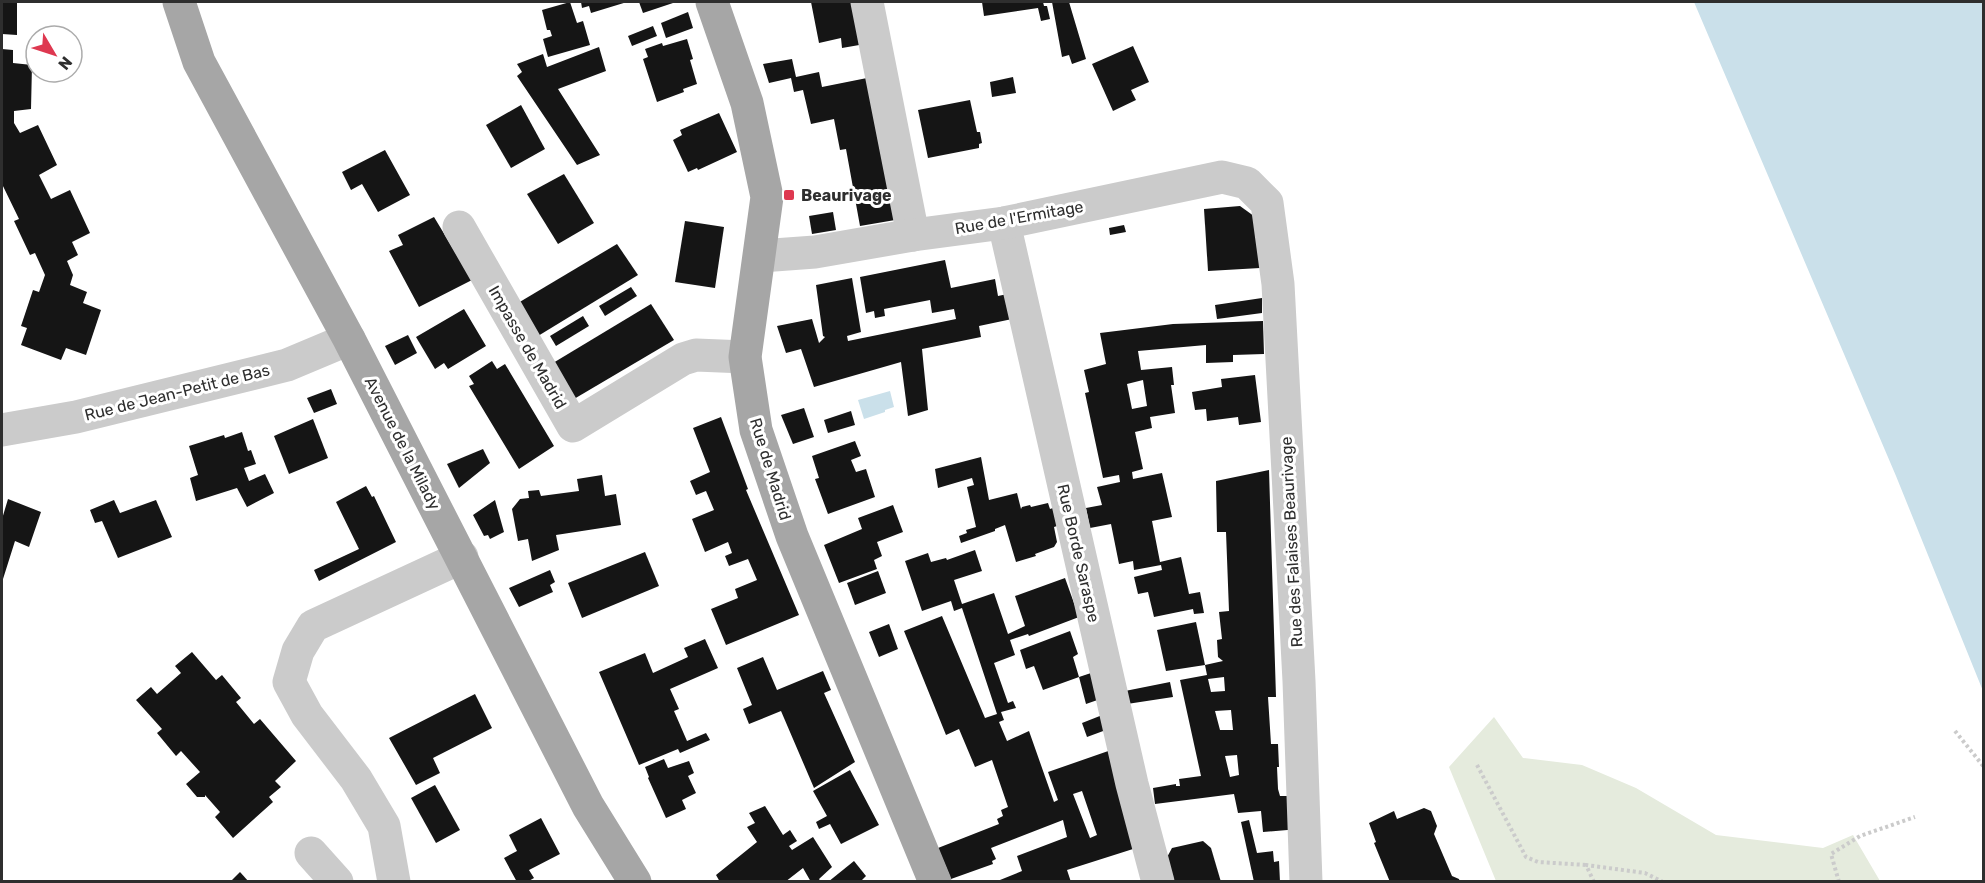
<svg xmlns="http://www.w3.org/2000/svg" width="1985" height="883" viewBox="0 0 1985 883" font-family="Rubik,sans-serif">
  <rect width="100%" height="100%" fill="#fff"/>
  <!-- green -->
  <path fill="#e5ebdd" d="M1494,717L1523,758L1582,765L1636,788L1716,835L1823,848L1853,835L1880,881H1496L1449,767Z"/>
  <!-- water -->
  <g fill="#cae0ea">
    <path d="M1694,2H1983V691L1896,476Z"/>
    <path d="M890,391L894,407L885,410V412L864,419L858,400Z"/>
  </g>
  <!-- building -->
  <g fill="#151515" fill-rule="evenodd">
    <path d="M2,2H17V35L2,34Z"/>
    <path d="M570,2L577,23L583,21L590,45L548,57L543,39L552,36L550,30H547L542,10Z"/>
    <path d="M581,2H627L591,13L589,6L582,8Z"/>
    <path d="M639,2H676L643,13Z"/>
    <path d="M811,2H857L865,44L842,48L841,38L819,43Z"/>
    <path d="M982,2H1043L1044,6H1047L1050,19L1041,21L1038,8L984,16Z"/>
    <path d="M1052,2H1069L1086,59L1072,64L1069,55L1062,57Z"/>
    <path d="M688,12L693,28L666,38L661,23Z"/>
    <path d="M653,26L657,36L632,46L628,36Z"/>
    <path d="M687,39L693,59L690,60L697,84L683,89L684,92L657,102L643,59L648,57L645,49L662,43L663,46Z"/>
    <path d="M1133,46L1149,82L1131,90L1136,100L1113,111L1092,64Z"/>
    <path d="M599,47L606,71L558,89L600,155L577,165L517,76L522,72L517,64L543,54L547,67Z"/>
    <path d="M2,49L13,50V63L32,65L31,109L14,111V123L20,133L38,125L57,165L39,175L51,199L70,190L90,233L72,242L78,255L67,261L73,275L70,285L87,292L83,303L101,310L86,355L66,348L61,360L21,345L27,328L21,326L33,290L39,292L45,275L35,253L30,255L14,221L19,219L2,184Z"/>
    <path d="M792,59L796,77L819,72L822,87L872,77L901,219L860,226L846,149L840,150L834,119L811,124L803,90L794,92L791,78L769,83L763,64Z"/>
    <path d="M1013,77L1016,93L992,97L990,82Z"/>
    <path d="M970,100L977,132H980L982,143L979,144V148L928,158L918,110Z"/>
    <path d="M521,105L545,149L511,168L486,125Z"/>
    <path d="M719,113L737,152L698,170L697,168L688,172L673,140L682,135L680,130Z"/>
    <path d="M385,150L410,195L378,212L362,184L351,190L342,172Z"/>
    <path d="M564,174L594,223L558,244L527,194Z"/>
    <path d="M1240,206L1258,219L1260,268L1208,271L1204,209Z"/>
    <path d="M833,212L836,230L812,234L809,216Z"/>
    <path d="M434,217L472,280L419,307L389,251L403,245L398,235Z"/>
    <path d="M685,221L724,227L715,288L675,282Z"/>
    <path d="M1124,225L1126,232L1110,235L1109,228Z"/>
    <path d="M617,244L638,275L538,336L518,303Z"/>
    <path d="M945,260L951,288L995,279L998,296L1017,292L1022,317L979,326L981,337L922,349L928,410L908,416L901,362L814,387L801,349L786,353L777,326L812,319L819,343L825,337L823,336L816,285L852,278L861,332L847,336L848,341L956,319L954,309L932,313L930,300L884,309L885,316L875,318L874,311L866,313L860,277Z"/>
    <path d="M631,287L637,296L605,316L599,306Z"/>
    <path d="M1262,298V313L1217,319L1215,305Z"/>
    <path d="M651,304L674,340L574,399L553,363Z"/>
    <path d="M464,309L486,346L448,369L444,363L435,369L416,337Z"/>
    <path d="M583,316L589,326L556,346L550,336Z"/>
    <path d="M1263,321L1264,354L1233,355V362L1206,363V345L1138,351L1141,370L1172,367L1174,385H1171L1175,413L1150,417L1152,428L1135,432L1143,469L1132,472L1133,479L1162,473L1172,517L1152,521L1160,562L1181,557L1189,594L1200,592L1204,613L1194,614L1193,609L1154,617L1148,592L1138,594L1134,577L1162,570L1161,565L1134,570L1133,561L1119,564L1111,524L1090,528L1086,508L1102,505L1097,487L1120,482L1119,475L1103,478L1085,393L1089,392L1084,370L1106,364L1100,333L1173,324ZM1143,380L1147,406L1132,409L1127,384Z"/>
    <path d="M408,335L417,353L395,365L385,346Z"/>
    <path d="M492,361L497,369L505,364L554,446L519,469L469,386L474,384L469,376Z"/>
    <path d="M1255,375L1261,422L1239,425L1238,417L1207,421L1206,409L1195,410L1192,392L1222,387L1221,379Z"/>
    <path d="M331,389L337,404L314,413L307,398Z"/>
    <path d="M804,408L814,437L793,444L781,415Z"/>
    <path d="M851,411L855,425L828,433L824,420Z"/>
    <path d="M721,417L748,489L746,490L799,615L726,645L711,609L738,598L735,589L757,580L748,559L729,566L725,556L732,553L728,542L705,552L692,519L714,510L706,491L696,495L690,481L710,472L693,428Z"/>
    <path d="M313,419L328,458L289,474L274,436Z"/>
    <path d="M242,432L248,451L251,450L256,464L244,468L249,481L265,474L274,493L247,507L237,488L196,501L190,478L198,475L189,446L224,435L225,438Z"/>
    <path d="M855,441L861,456L851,460L856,472L866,469L875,497L828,514L815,479L819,478L812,456Z"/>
    <path d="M483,449L490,463L459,488L447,464Z"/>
    <path d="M981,457L989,500L1017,493L1021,509L1022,507L1030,505L1031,507L1048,503L1050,509L1053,508L1057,526L1054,527L1057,542L1054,547L1035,554L1036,556L1016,562L1005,525L995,529V531L961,543L959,536L967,533L966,530L976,527L967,487L974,485L972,478L938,488L935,469Z"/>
    <path d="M1269,470L1276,697H1268L1271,744H1278L1279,767H1277L1278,789L1280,796H1288L1299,829L1263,832L1261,811L1238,813L1234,794L1155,804L1153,788L1176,784V786H1180L1179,779L1201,776L1180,680L1207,675L1205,665L1223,661L1218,657L1217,640L1222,639L1219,612L1229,611L1226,532H1217L1216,481ZM1224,677L1225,691L1211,692L1208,679ZM1231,710L1233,730H1220L1215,711ZM1237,755L1239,775L1230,777L1225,756Z"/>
    <path d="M602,475L605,496L616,494L621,525L556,535L559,550L532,561L528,539L518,541L512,509L520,499L529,498L528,491L539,490L541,496L579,491L577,479Z"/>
    <path d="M366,486L372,497L374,496L396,542L319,581L314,570L359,549L336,502Z"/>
    <path d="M8,499L41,512L29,547L15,541L3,579L2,578V519Z"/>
    <path d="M114,500L120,513L156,500L172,537L118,558L102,521L95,523L90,510Z"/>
    <path d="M495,500L504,532L490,539L488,535L484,536L473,515Z"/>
    <path d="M893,505L903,532L877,542L882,556L874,560L877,569L839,583L824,545L862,529L858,518Z"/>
    <path d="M975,550L982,571L954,580L962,604L994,593L1008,634L1025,626L1015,596L1065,578L1079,617L1029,636L1028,634L1010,640L1015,655L994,663L1008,703L1013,701L1016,708L1001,712L1004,720L999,722L1007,741L1029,731L1054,802L1058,800L1048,772L1114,749L1133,849L1067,870L1071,882H995L1022,871L1017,856L1067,837L1063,820L991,848L996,859L992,861L993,864L951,879L938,848L999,824L997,819L1003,816L1001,810L1008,807L992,760L975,767L959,729L946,735L904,631L942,616L985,718L997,714L962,608L954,611L951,601L922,611L905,561L928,553L931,562L946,558L947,560ZM1082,791L1097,835L1090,838L1073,794Z"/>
    <path d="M645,552L659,586L582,618L568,583Z"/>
    <path d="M550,570L555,582L550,585L553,592L519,607L509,588Z"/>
    <path d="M878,571L886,593L855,605L847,583Z"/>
    <path d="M1196,622L1205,665L1166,671L1157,630Z"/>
    <path d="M889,624L898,649L879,657L869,632Z"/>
    <path d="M1070,631L1078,654L1073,657L1079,677L1100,670L1106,697L1086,704L1079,677L1043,690L1034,666L1026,669L1020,650Z"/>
    <path d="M705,639L718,668L670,689L679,709L674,711L687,741L706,733L710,740L680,753L678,749L639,765L599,672L645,653L653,673L688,657L684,648Z"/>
    <path d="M192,652L216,680L222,675L241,698L236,702L254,724L260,719L296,761L275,781L281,787L269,797L273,802L233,838L215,817L220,812L205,795V797H197L186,784L200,772L181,751L176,756L157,733L162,729L136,700L151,687L157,694L181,673L175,666Z"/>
    <path d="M763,657L777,690L823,671L831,690L824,693L855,762L814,788L781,711L749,724L743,709L752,705L737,668Z"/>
    <path d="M1170,682L1173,697L1127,704L1125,691Z"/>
    <path d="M475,694L492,728L433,758L440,773L416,785L389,738Z"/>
    <path d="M1110,712L1114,727L1087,737L1082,723Z"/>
    <path d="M664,759L668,768L689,761L694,773L688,776L696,793L682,800L686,809L666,818L648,778L649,777L645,767Z"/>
    <path d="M850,770L879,825L841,844L830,824L819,829L816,822L827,816L813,791Z"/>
    <path d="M435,785L460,830L436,843L411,798Z"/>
    <path d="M765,806L783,835L790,830L797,841L789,846L792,850L813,837L832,867L819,879L821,882H811L803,868L785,882H720L716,875L757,842L747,827L755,823L749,813Z"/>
    <path d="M1424,808L1431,811L1437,826L1434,834L1452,876L1459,879L1460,882H1390L1374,843L1376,842L1369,823L1394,811L1397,819Z"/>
    <path d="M541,818L560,854L529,870L534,878L527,882H517L504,858L517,851L509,835Z"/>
    <path d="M1249,820L1257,853L1273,851L1274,862L1279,861L1280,882H1254L1241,822Z"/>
    <path d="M1203,841L1211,848L1221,882H1172L1165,861L1172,848Z"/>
    <path d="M854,861L866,876L860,882H828Z"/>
    <path d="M240,872L249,882H230Z"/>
  </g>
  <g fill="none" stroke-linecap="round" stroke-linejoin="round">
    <!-- path -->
    <g stroke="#cbcbcb" stroke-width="4" stroke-dasharray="3 3" stroke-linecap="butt">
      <path d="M1955,731L1984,767"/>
      <path d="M1477,765L1526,857L1538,862L1586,865"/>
      <path d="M1594,882L1586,865L1645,873L1663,882"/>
      <path d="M1839,882L1831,854L1860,836L1915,817"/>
    </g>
    <!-- minor -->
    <g stroke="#cbcbcb" stroke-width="33">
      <path d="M867,2L913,235"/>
      <path d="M1004,223L1132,784L1158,882"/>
      <path d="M459,227L573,426L683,359L696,355L745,357"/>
      <path d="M760,256L815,252L913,235L1004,223L1222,177L1247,183L1267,203L1278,284L1299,681L1306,882"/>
      <path d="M2,430L76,417L287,365L349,339"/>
      <path d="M311,853L337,882"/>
      <path d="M394,882L384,826L356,779L307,715L289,682L298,651L313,626L462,557"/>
    </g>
    <!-- major -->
    <g stroke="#a6a6a6" stroke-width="33">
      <path d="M179,2L199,62L349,339L588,806L635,882"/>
      <path d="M712,2L747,103L767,197L745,357L756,430L792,536L935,882"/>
    </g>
  </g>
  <!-- markers -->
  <rect fill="#de3850" stroke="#fff" stroke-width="2" x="783" y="189" width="12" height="12" rx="3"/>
  <g text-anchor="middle" stroke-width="6" stroke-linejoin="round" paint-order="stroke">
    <!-- poi labels -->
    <g font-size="16" font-weight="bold" fill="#2e2e2e" stroke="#fff" text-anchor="start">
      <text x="801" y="201">Beaurivage</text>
    </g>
    <!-- street labels -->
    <g font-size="16" fill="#2e2e2e" stroke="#fff">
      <text transform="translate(1019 217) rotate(-10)" y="6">Rue de l'Ermitage</text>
      <text transform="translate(528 347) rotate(60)" y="6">Impasse de Madrid</text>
      <text transform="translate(177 392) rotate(-14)" y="6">Rue de Jean-Petit de Bas</text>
      <text transform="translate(403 443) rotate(63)" y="6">Avenue de la Milady</text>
      <text transform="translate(771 469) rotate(73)" y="6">Rue de Madrid</text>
      <text transform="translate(1291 542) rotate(-93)" y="6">Rue des Falaises Beaurivage</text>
      <text transform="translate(1079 553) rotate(77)" y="6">Rue Borde Saraspe</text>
    </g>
  </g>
  <!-- border -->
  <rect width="1985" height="883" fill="none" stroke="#2e2e2e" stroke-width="6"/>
  <!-- north arrow -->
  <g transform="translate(54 54) rotate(129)"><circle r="28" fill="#ffffff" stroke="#ababab" stroke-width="1.5"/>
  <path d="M0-4.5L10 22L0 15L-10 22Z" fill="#de3850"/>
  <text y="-9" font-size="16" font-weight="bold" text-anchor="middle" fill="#2e2e2e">N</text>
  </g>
</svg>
